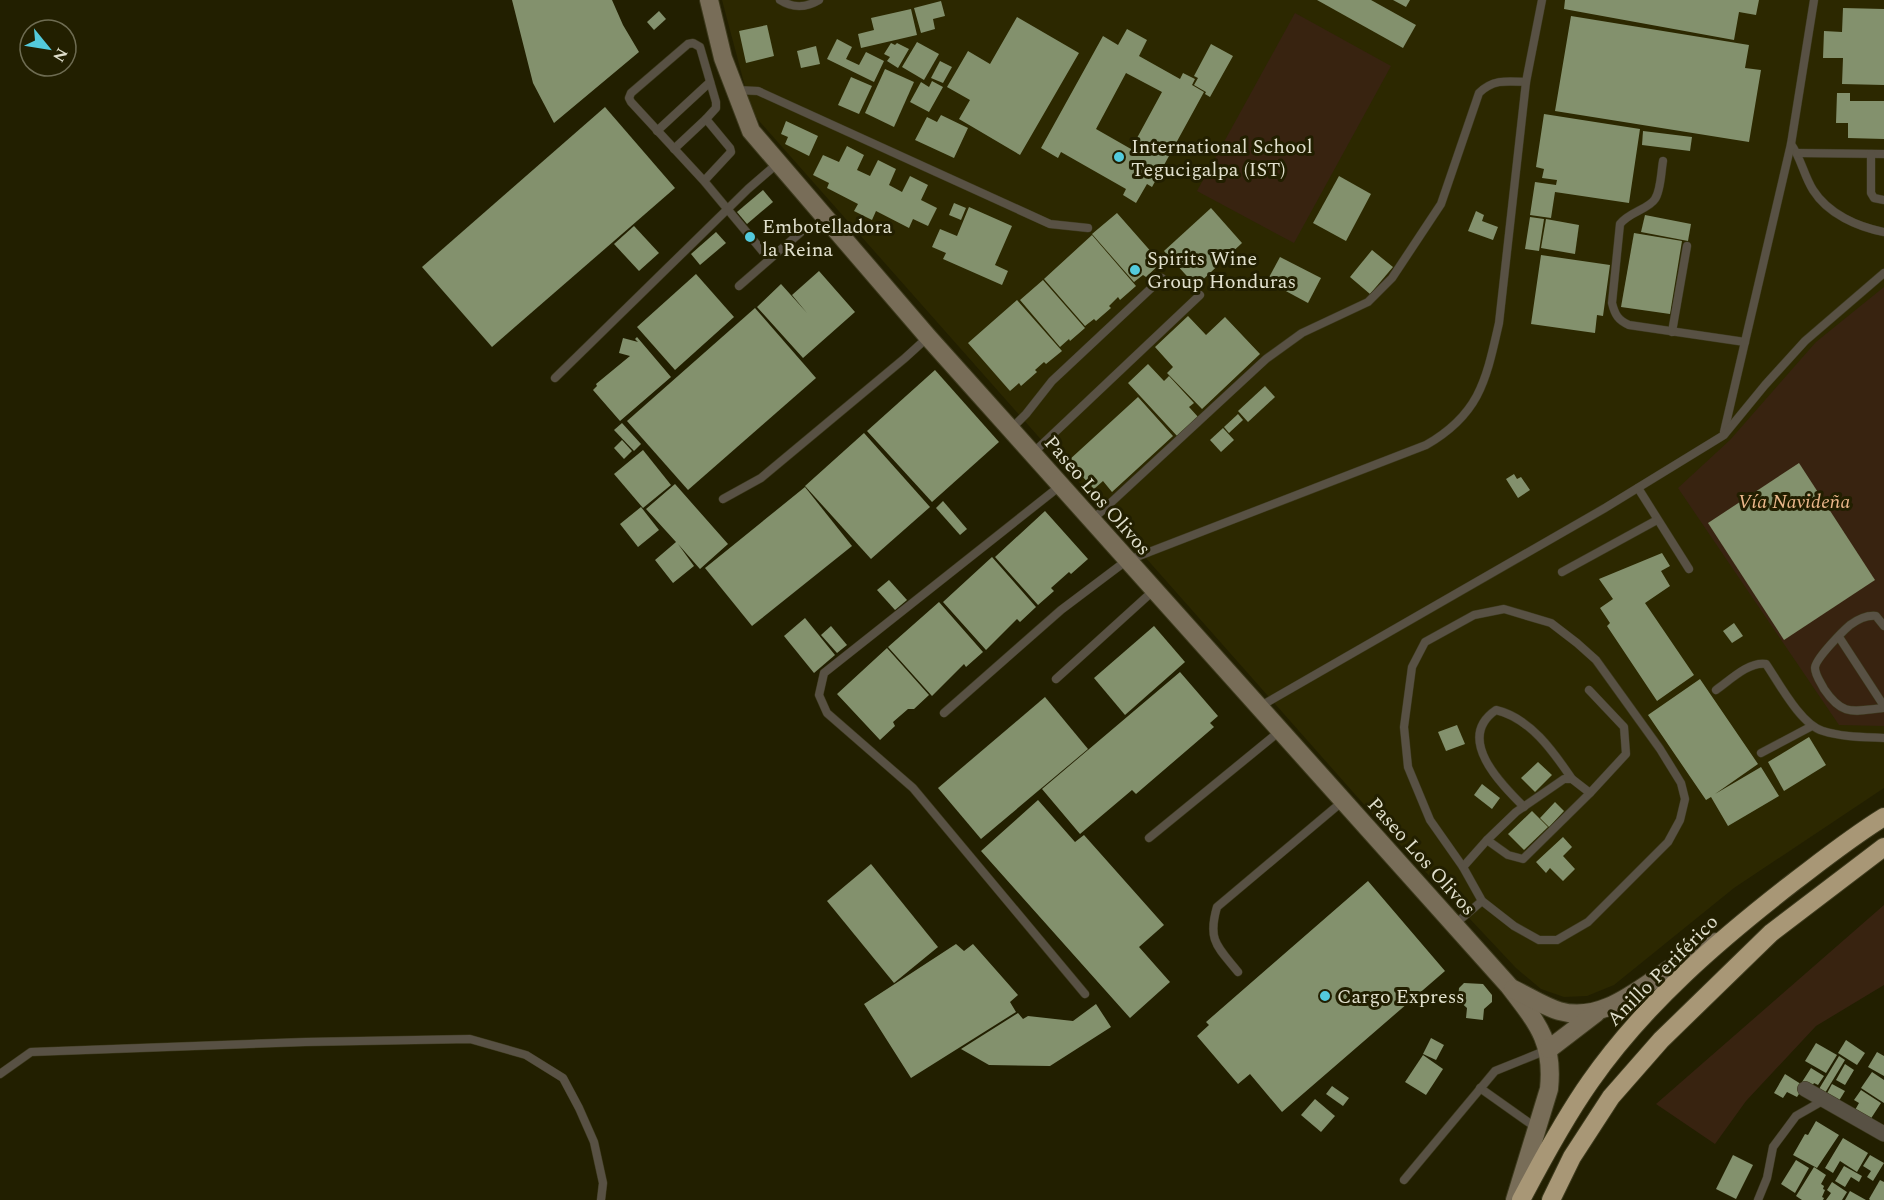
<svg xmlns="http://www.w3.org/2000/svg" width="1884" height="1200" viewBox="0 0 1884 1200" font-family="Spectral,serif">
  <rect width="100%" height="100%" fill="#221f00"/>
  <!-- built -->
  <path fill="#2c2800" d="M722,0H1884V788L1734,888L1614,985L1587,996L1564,997L1541,989L1516,968L1391,835L752,113Z"/>
  <!-- green -->
  <g fill="#382310">
    <path d="M1295,13L1391,66L1294,243L1197,191Z"/>
    <path d="M1884,287V726L1839,725L1678,488L1730,440L1816,342Z"/>
    <path d="M1884,905V985L1816,1026L1746,1101L1715,1144L1656,1104Z"/>
  </g>
  <!-- building -->
  <g fill="#83916d" fill-rule="evenodd">
    <path d="M512,0H612L623,25L639,52L554,123L533,83Z"/>
    <path d="M1317,0H1371L1416,25L1403,48Z"/>
    <path d="M1393,0H1410L1406,7Z"/>
    <path d="M1565,0H1759L1756,15L1739,12L1734,40L1564,9Z"/>
    <path d="M941,1L945,16L933,19L935,29L921,33L914,8Z"/>
    <path d="M1843,8L1884,9V85L1842,84L1843,58H1823L1824,31L1842,32Z"/>
    <path d="M911,9L917,35L861,48L858,34L874,30L871,18Z"/>
    <path d="M659,11L666,19L654,30L647,22Z"/>
    <path d="M1571,16L1749,45L1745,68L1761,70L1749,142L1555,111Z"/>
    <path d="M1017,17L1079,53L1020,155L959,119L970,100L947,87L968,51L990,64Z"/>
    <path d="M767,25L774,56L746,63L739,31Z"/>
    <path d="M1127,29L1147,40L1139,56L1180,79L1183,73L1195,79L1192,85L1204,92L1152,187L1147,184L1136,203L1123,195L1126,189L1061,152L1058,158L1041,148L1103,36L1118,45ZM1126,73L1162,92L1131,149L1096,129Z"/>
    <path d="M837,39L852,47L846,59L859,65L866,52L884,61L874,82L827,59Z"/>
    <path d="M917,42L939,54L924,80L902,67Z"/>
    <path d="M891,43L895,45L897,43L909,49L898,68L887,61L890,57L884,54Z"/>
    <path d="M1211,44L1233,56L1210,97L1205,94L1206,92L1194,85L1198,78L1194,76Z"/>
    <path d="M816,46L820,64L801,68L797,51Z"/>
    <path d="M940,61L952,67L943,83L931,78Z"/>
    <path d="M885,69L914,82L894,127L865,113Z"/>
    <path d="M851,77L872,86L859,114L838,105Z"/>
    <path d="M932,81L943,87L929,112L910,102L921,82L929,87Z"/>
    <path d="M1837,93H1850V101H1884V139L1848,138V123H1836Z"/>
    <path d="M605,107L675,188L492,347L422,267Z"/>
    <path d="M1544,114L1640,129L1629,203L1555,192L1551,218L1530,215L1535,182L1556,185L1557,180L1542,178L1544,169L1536,167Z"/>
    <path d="M941,115L968,128L954,158L915,140L927,117L937,122Z"/>
    <path d="M786,121L818,136L809,156L785,144L788,137L781,134Z"/>
    <path d="M1643,131L1692,137L1690,151L1642,145Z"/>
    <path d="M847,146L864,155L857,170L870,176L878,160L896,169L889,185L902,192L910,176L928,185L921,200L937,208L928,226L913,219L909,228L876,211L872,220L854,211L858,204L827,188L829,183L813,175L823,155L839,162Z"/>
    <path d="M1339,176L1371,194L1346,241L1313,223Z"/>
    <path d="M763,190L773,202L747,224L737,212Z"/>
    <path d="M954,203L966,208L961,220L949,215Z"/>
    <path d="M969,207L1012,226L995,265L1008,271L1002,285L943,259L946,253L932,247L940,229L957,236Z"/>
    <path d="M1211,208L1242,243L1196,286L1164,251Z"/>
    <path d="M1476,211L1484,215L1482,221L1498,227L1493,240L1468,231Z"/>
    <path d="M1117,213L1161,263L1146,277L1143,275L1134,282L1092,234Z"/>
    <path d="M1645,215L1691,224L1688,241L1641,232Z"/>
    <path d="M1530,217L1544,219L1539,251L1525,249Z"/>
    <path d="M1546,219L1579,225L1575,254L1541,248Z"/>
    <path d="M634,226L659,253L639,271L614,244Z"/>
    <path d="M716,232L726,243L700,265L691,254Z"/>
    <path d="M1634,233L1682,241L1670,314L1621,307Z"/>
    <path d="M1092,235L1136,286L1120,300L1118,297L1109,306L1111,308L1096,321L1094,319L1085,326L1044,279Z"/>
    <path d="M1372,250L1393,267L1370,294L1350,277Z"/>
    <path d="M1541,255L1610,265L1603,316L1597,315L1595,333L1531,324Z"/>
    <path d="M1280,257L1321,278L1308,303L1267,281Z"/>
    <path d="M819,271L855,312L803,358L757,307L781,284L807,313L792,295Z"/>
    <path d="M696,274L734,317L675,370L637,327Z"/>
    <path d="M1043,280L1085,328L1070,341L1069,339L1060,347L1020,300Z"/>
    <path d="M1017,300L1062,351L1046,364L1044,362L1035,370L1037,372L1021,386L1019,383L1010,391L968,343Z"/>
    <path d="M755,308L816,378L688,490L627,421Z"/>
    <path d="M1188,316L1206,335L1225,317L1260,354L1202,409L1167,373L1173,367L1155,347Z"/>
    <path d="M637,337L671,377L620,421L593,390L597,386L596,384L630,356L619,353L623,338L638,342L635,339Z"/>
    <path d="M1148,364L1164,381L1169,376L1194,403L1189,407L1199,418L1178,437L1128,383Z"/>
    <path d="M935,370L999,442L932,502L867,431Z"/>
    <path d="M1265,386L1275,397L1248,422L1238,411Z"/>
    <path d="M1138,397L1173,436L1112,492L1103,481L1094,489L1068,461Z"/>
    <path d="M1238,414L1243,420L1229,433L1224,427Z"/>
    <path d="M622,423L641,444L634,451L614,430Z"/>
    <path d="M1223,428L1234,440L1221,452L1210,440Z"/>
    <path d="M864,433L930,507L871,559L805,486Z"/>
    <path d="M622,440L632,451L624,459L614,448Z"/>
    <path d="M643,450L671,485L643,508L614,474Z"/>
    <path d="M1799,463L1875,580L1784,640L1708,523Z"/>
    <path d="M1514,474L1517,479L1521,477L1530,490L1518,498L1506,479Z"/>
    <path d="M675,484L728,544L700,569L678,544L694,566L673,583L655,560L676,542L646,509Z"/>
    <path d="M805,487L852,546L752,626L705,568Z"/>
    <path d="M943,501L967,529L960,535L936,508Z"/>
    <path d="M641,507L659,530L638,547L620,524Z"/>
    <path d="M1045,511L1088,559L1071,574L1069,572L1051,588L1054,591L1038,605L995,557Z"/>
    <path d="M1662,553L1670,566L1661,571L1670,586L1645,603L1694,675L1657,701L1607,626L1610,623L1600,608L1613,599L1599,579Z"/>
    <path d="M992,557L1036,607L1020,622L1017,619L986,650L943,602Z"/>
    <path d="M889,580L907,600L895,610L877,590Z"/>
    <path d="M939,602L983,652L966,667L964,664L932,696L888,647Z"/>
    <path d="M805,618L835,655L814,673L784,636Z"/>
    <path d="M1734,623L1743,636L1732,643L1723,631Z"/>
    <path d="M831,626L847,645L837,653L821,635Z"/>
    <path d="M1154,626L1185,662L1125,715L1094,678Z"/>
    <path d="M887,648L929,695L914,709H908L893,722L895,726L880,740L837,694Z"/>
    <path d="M1180,672L1218,716L1210,723L1214,727L1136,794L1132,790L1080,834L1042,789Z"/>
    <path d="M1700,679L1758,764L1715,794L1761,767L1779,796L1728,826L1711,797L1706,800L1648,715Z"/>
    <path d="M1045,697L1088,749L981,839L938,788Z"/>
    <path d="M1457,725L1465,744L1446,751L1438,732Z"/>
    <path d="M1809,737L1826,765L1784,791L1768,762Z"/>
    <path d="M1538,762L1552,775L1535,792L1521,778Z"/>
    <path d="M1482,784L1500,798L1492,809L1474,795Z"/>
    <path d="M1038,800L1075,842L1084,835L1164,925L1139,947L1170,982L1130,1018L981,851Z"/>
    <path d="M1555,802L1564,811L1549,827L1540,818Z"/>
    <path d="M1532,811L1548,827L1524,850L1508,834Z"/>
    <path d="M1563,837L1572,847L1563,856L1575,869L1563,881L1550,868L1546,873L1536,862Z"/>
    <path d="M871,864L938,947L894,983L827,901Z"/>
    <path d="M1368,881L1445,971L1282,1112L1250,1074L1238,1084L1197,1036L1209,1025L1206,1022Z"/>
    <path d="M956,944L964,951L973,944L1018,995L1010,1002L1016,1012L911,1078L864,1004Z"/>
    <path d="M1464,983L1483,984L1492,995V1002L1484,1009L1483,1020L1466,1018L1467,1008L1458,1000L1459,988Z"/>
    <path d="M1096,1004L1111,1027L1050,1066L989,1065L961,1049L1018,1013L1023,1019L1028,1016L1073,1021Z"/>
    <path d="M1431,1038L1444,1045L1436,1060L1423,1054Z"/>
    <path d="M1846,1040L1865,1053L1857,1065L1838,1053Z"/>
    <path d="M1816,1043L1837,1055L1826,1073L1805,1061Z"/>
    <path d="M1877,1052L1884,1056V1076L1868,1067Z"/>
    <path d="M1423,1055L1443,1069L1426,1095L1405,1082Z"/>
    <path d="M1839,1056L1845,1060L1825,1093L1819,1089Z"/>
    <path d="M1845,1064L1854,1070L1845,1085L1836,1080Z"/>
    <path d="M1811,1068L1824,1076L1818,1085L1814,1083L1811,1088L1802,1082Z"/>
    <path d="M1872,1072L1884,1080V1103L1861,1088Z"/>
    <path d="M1785,1074L1804,1086L1797,1097L1787,1092L1783,1098L1774,1093Z"/>
    <path d="M1832,1084L1845,1091L1837,1104L1825,1097Z"/>
    <path d="M1332,1086L1349,1098L1343,1106L1326,1094Z"/>
    <path d="M1861,1090L1881,1103L1870,1120L1855,1110L1859,1103L1854,1100Z"/>
    <path d="M1315,1099L1335,1116L1321,1132L1301,1115Z"/>
    <path d="M1816,1121L1839,1135L1817,1168L1793,1155L1805,1134L1808,1135Z"/>
    <path d="M1843,1138L1868,1153L1857,1172L1840,1161L1833,1173L1825,1168Z"/>
    <path d="M1733,1155L1753,1165L1736,1199L1716,1189Z"/>
    <path d="M1870,1155L1884,1163L1873,1181L1867,1177L1871,1171L1863,1166Z"/>
    <path d="M1796,1160L1809,1168L1795,1193L1781,1184Z"/>
    <path d="M1844,1166L1862,1176L1859,1182L1851,1177L1845,1187L1835,1181Z"/>
    <path d="M1814,1167L1826,1175L1821,1184L1824,1186L1823,1189L1825,1190L1822,1197L1824,1198L1823,1200H1802L1796,1196Z"/>
    <path d="M1880,1180L1884,1182V1200H1870L1869,1199Z"/>
    <path d="M1832,1182L1847,1192L1842,1200H1826L1831,1193L1827,1190Z"/>
    <path d="M1850,1191L1866,1200H1845Z"/>
  </g>
  <g fill="none" stroke-linecap="round" stroke-linejoin="round">
    <defs>
      <g id="lane">
        <path d="M780,0C792,8 806,8 819,0"/>
        <path d="M1814,0L1791,144C1801,158 1804,176 1813,190C1828,214 1858,227 1884,232"/>
        <path d="M736,90L758,91L1050,224L1088,228"/>
        <path d="M657,131L710,82"/>
        <path d="M674,149L706,119"/>
        <path d="M1797,153L1884,154"/>
        <path d="M1871,154V193L1874,198L1884,200"/>
        <path d="M1663,161C1661,172 1661,190 1655,199C1649,209 1629,212 1620,224L1612,303C1615,315 1618,320 1629,325L1745,342"/>
        <path d="M704,181L731,152L730,148L706,119L716,108V102L700,47L693,43L688,44L631,93L629,98L631,102L704,181L769,259"/>
        <path d="M739,286L801,232"/>
        <path d="M1672,332L1687,246"/>
        <path d="M555,378L748,189L778,163"/>
        <path d="M1011,429L1026,414L1052,381L1162,278"/>
        <path d="M1724,432L1791,144"/>
        <path d="M1033,453L1200,295"/>
        <path d="M1060,486L824,673L819,695L827,713L913,788L1085,994"/>
        <path d="M1638,488L1689,569"/>
        <path d="M723,499L761,478L905,358L928,337"/>
        <path d="M1091,521L1266,359L1302,333L1368,302L1392,278L1441,204L1479,93C1493,79 1507,81 1526,82"/>
        <path d="M1562,572L1657,520"/>
        <path d="M1504,609L1551,623L1577,643L1596,660L1660,749L1681,783L1685,799L1680,820L1668,842L1588,922L1557,940H1539L1514,926L1482,901L1463,867L1430,820L1408,767L1404,727L1412,667L1425,642L1474,615Z"/>
        <path d="M1884,626L1876,616C1867,615 1857,620 1850,625C1843,631 1815,659 1815,668C1815,675 1821,683 1824,689C1843,717 1853,711 1884,708"/>
        <path d="M1839,637L1884,706"/>
        <path d="M1056,679L1153,591"/>
        <path d="M1716,690C1729,681 1749,661 1766,664C1779,683 1801,725 1823,731C1842,737 1864,737 1884,738"/>
        <path d="M1259,707L1605,508L1724,435L1765,385L1805,341L1884,273"/>
        <path d="M944,713L1061,610L1126,561L1426,445C1480,414 1486,380 1499,323L1526,82L1542,0"/>
        <path d="M1761,753L1812,726"/>
        <path d="M1524,807C1500,783 1455,738 1496,710C1530,718 1553,751 1572,779"/>
        <path d="M1149,838L1280,731"/>
        <path d="M1487,840L1508,855L1523,859L1590,793"/>
        <path d="M1463,867L1487,840L1516,812L1564,779H1572L1590,793L1626,754L1624,727L1589,690"/>
        <path d="M1455,924L1482,901"/>
        <path d="M1238,972C1218,947 1207,941 1217,907L1343,801"/>
        <path d="M0,1074L31,1052L305,1042L470,1039L526,1055L563,1078L579,1108L594,1142L603,1183L601,1200"/>
        <path d="M1480,1088L1535,1127"/>
        <path d="M1404,1180L1495,1071L1547,1050"/>
        <path d="M1758,1200L1767,1178L1773,1147L1796,1116L1824,1100"/>
      </g>
      <path id="street" d="M1805,1089L1884,1134"/>
      <g id="secondary">
        <path d="M709,0L723,58L751,131L928,337L1509,986C1537,1023 1554,1041 1549,1089L1515,1200"/>
        <path d="M1513,989C1528,996 1543,1006 1559,1011C1600,1023 1636,991 1668,970C1683,960 1699,951 1716,942"/>
        <path d="M1549,1049L1596,1013"/>
      </g>
      <g id="highway">
        <path d="M1521,1200C1542,1160 1564,1119 1590,1082C1645,1003 1720,939 1795,881C1824,859 1853,836 1884,817"/>
        <path d="M1551,1200L1572,1157L1611,1097L1661,1040L1771,933L1884,847"/>
      </g>
    </defs>
    <!-- lane casing -->
    <use href="#lane" stroke="#3d3a1d" stroke-width="9"/>
    <!-- street casing -->
    <use href="#street" stroke="#3d3a1d" stroke-width="16"/>
    <!-- secondary casing -->
    <use href="#secondary" stroke="#3d3a1d" stroke-width="20"/>
    <!-- highway casing -->
    <use href="#highway" stroke="#3d3a1d" stroke-width="20"/>
    <!-- lane -->
    <use href="#lane" stroke="#585144" stroke-width="8"/>
    <!-- street -->
    <use href="#street" stroke="#585144" stroke-width="15"/>
    <!-- secondary -->
    <use href="#secondary" stroke="#786d58" stroke-width="18"/>
    <!-- highway -->
    <use href="#highway" stroke="#a89776" stroke-width="18"/>
  </g>
  <!-- markers -->
  <g fill="#53cadc" stroke="#221f00" stroke-width="2">
    <circle cx="1119" cy="157" r="6"/>
    <circle cx="750" cy="237" r="6"/>
    <circle cx="1135" cy="270" r="6"/>
    <circle cx="1325" cy="996" r="6"/>
  </g>
  <g text-anchor="middle" stroke-width="6" stroke-linejoin="round" paint-order="stroke">
    <!-- poi labels -->
    <g font-size="20" fill="#e1e0cd" stroke="#221f00" text-anchor="start">
      <text x="1131" y="153">International School<tspan x="1131" dy="23">Tegucigalpa (IST)</tspan></text>
      <text x="762" y="233">Embotelladora<tspan x="762" dy="23">la Reina</tspan></text>
      <text x="1147" y="265">Spirits Wine<tspan x="1147" dy="23">Group Honduras</tspan></text>
      <text x="1337" y="1003">Cargo Express</text>
    </g>
    <!-- street labels -->
    <g font-size="20" fill="#e1e0cd" stroke="#221f00">
      <text transform="translate(1098 495) rotate(49)" y="7">Paseo Los Olivos</text>
      <text transform="translate(1422 856) rotate(48)" y="7">Paseo Los Olivos</text>
      <text transform="translate(1662 970) rotate(-45)" y="7">Anillo Periférico</text>
    </g>
    <!-- park labels -->
    <g font-size="20" font-style="italic" fill="#ebb78a" stroke="#221f00">
      <text x="1794" y="508">Vía Navideña</text>
    </g>
  </g>
  <!-- north arrow -->
  <g transform="translate(48 48) rotate(120)"><circle r="28" fill="#221f00" stroke="#6e6c52" stroke-width="1.5"/>
  <path d="M0-4.5L10 22L0 15L-10 22Z" fill="#53cadc"/>
  <text y="-9" font-size="16" font-weight="bold" text-anchor="middle" fill="#e1e0cd">N</text>
  </g>
</svg>
